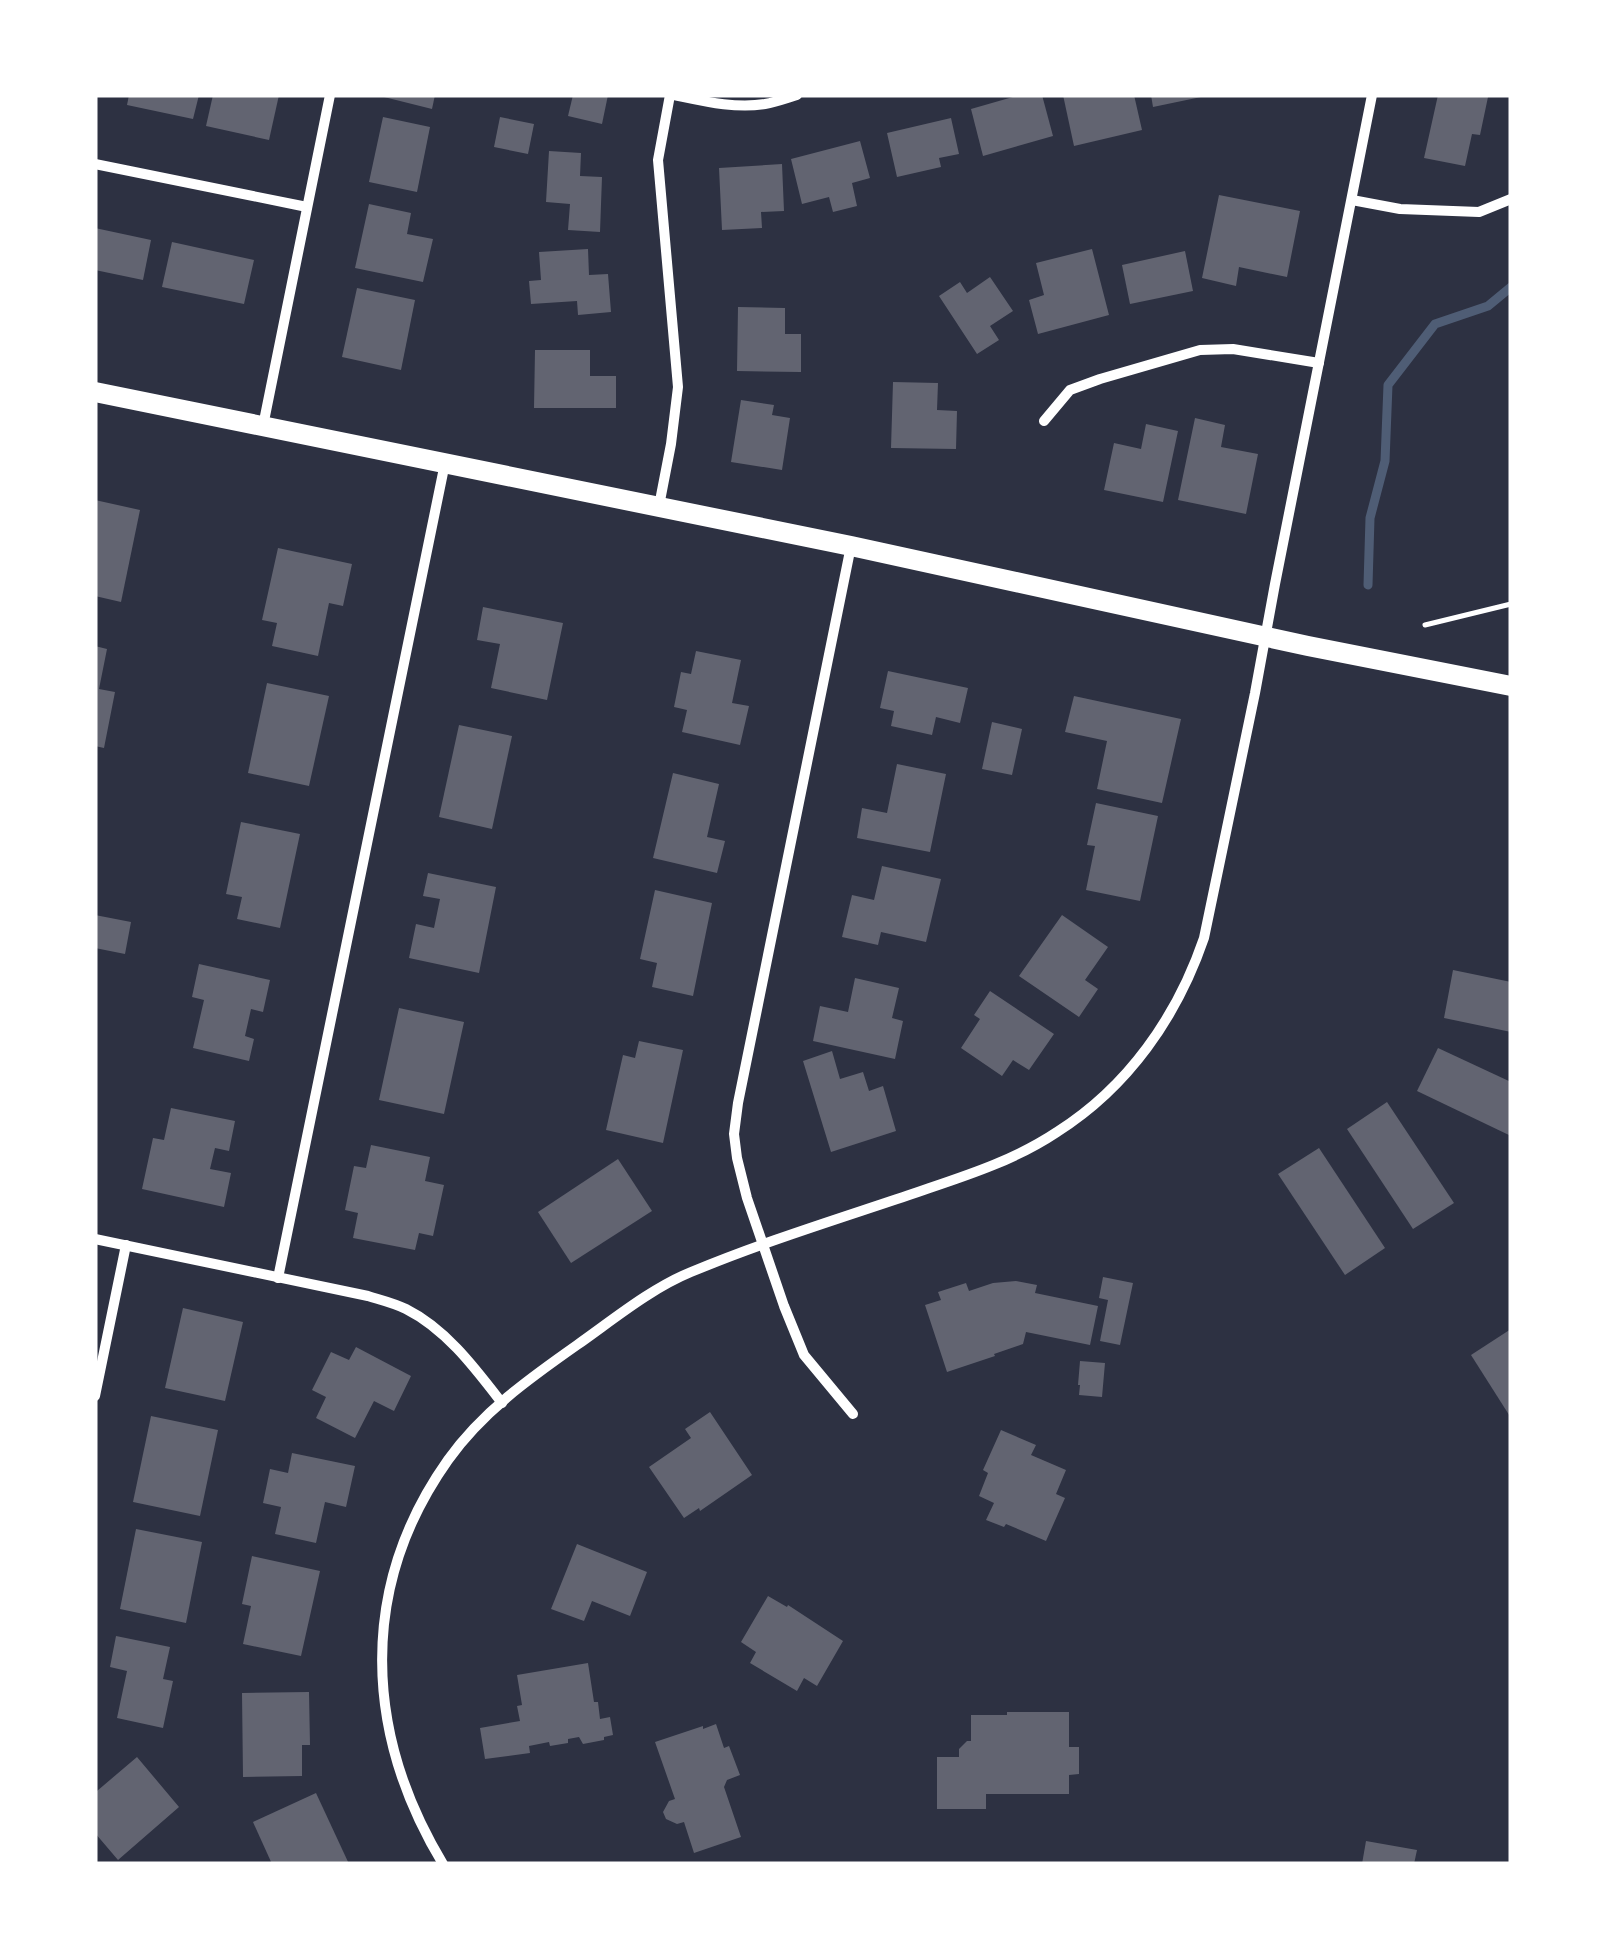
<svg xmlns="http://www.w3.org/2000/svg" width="1606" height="1959" viewBox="0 0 1606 1959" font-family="'Exo 2',sans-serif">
  <rect width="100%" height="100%" fill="#2d3142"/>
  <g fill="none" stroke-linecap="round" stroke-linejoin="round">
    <!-- stream -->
    <path stroke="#4f5d75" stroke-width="9" d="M1368,585L1370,518L1385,461L1388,385L1435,324L1488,306L1511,287"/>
  </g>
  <!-- building -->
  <g fill="#626471">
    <path d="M129,95H199L193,119L127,105Z"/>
    <path d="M213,95H279L269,140L206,126Z"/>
    <path d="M376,95H435L432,109Z"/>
    <path d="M573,95H608L602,124L568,116Z"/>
    <path d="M1020,95H1042L1053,136L983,156L971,109Z"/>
    <path d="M1063,95H1134L1142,130L1074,146Z"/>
    <path d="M1151,95H1201V97L1153,107Z"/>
    <path d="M1438,95H1478L1488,97L1480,135L1472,134L1465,166L1424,158Z"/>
    <path d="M383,117L430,127L417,192L369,182Z"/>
    <path d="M500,117L534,124L528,154L494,147Z"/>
    <path d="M951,118L959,154L939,158L941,167L897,177L887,133Z"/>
    <path d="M860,141L870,178L852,183L857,206L833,212L829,197L802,204L791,159Z"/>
    <path d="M549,151L581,153L580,176L602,177L600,232L568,230L570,204L546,202Z"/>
    <path d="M782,164L784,211L761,212L762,228L722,230L719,168Z"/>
    <path d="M1219,195L1300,211L1287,277L1239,267L1236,286L1202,278Z"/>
    <path d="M369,204L411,213L407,234L433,239L423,282L355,268Z"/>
    <path d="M95,228L151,240L143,280L95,270Z"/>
    <path d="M172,242L254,260L244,304L162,287Z"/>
    <path d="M588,249L589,275L608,274L611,312L578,315L577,301L531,304L529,281L541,280L539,252Z"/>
    <path d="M1092,249L1109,315L1038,334L1029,300L1044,295L1036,263Z"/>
    <path d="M1185,251L1193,291L1130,304L1122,265Z"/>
    <path d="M990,277L1013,311L990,326L999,340L977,354L939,296L960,282L967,293Z"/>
    <path d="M357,288L415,300L401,370L342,357Z"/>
    <path d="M738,307L785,308V334H801V372L737,371Z"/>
    <path d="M535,350H590V376H616V408H534Z"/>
    <path d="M893,382L938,383L937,410L957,411L956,449L891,448Z"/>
    <path d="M741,400L774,405L772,415L790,418L782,470L731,462Z"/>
    <path d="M1195,418L1225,425L1221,447L1258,454L1246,514L1178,500Z"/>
    <path d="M1146,424L1178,431L1163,502L1104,490L1114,443L1141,449Z"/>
    <path d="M95,500L140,510L121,602L95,596Z"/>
    <path d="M278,548L352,564L343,606L329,603L318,656L272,646L277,623L262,620Z"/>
    <path d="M483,607L563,623L547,700L491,688L500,644L477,640Z"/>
    <path d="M95,646L107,649L99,689L115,692L104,748L95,746Z"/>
    <path d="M696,651L741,660L732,703L749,706L740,745L682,732L687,710L674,707L681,672L691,674Z"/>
    <path d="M888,671L968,688L960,723L936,717L932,735L891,726L894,711L880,708Z"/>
    <path d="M267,683L329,696L309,786L248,773Z"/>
    <path d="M1074,696L1181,719L1162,803L1097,789L1107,741L1065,732Z"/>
    <path d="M992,722L1022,729L1012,775L982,769Z"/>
    <path d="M459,725L512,736L492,829L439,817Z"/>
    <path d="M897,764L946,774L930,852L857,838L862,808L887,813Z"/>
    <path d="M673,773L719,784L707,837L725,841L717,873L653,858Z"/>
    <path d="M1096,803L1158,816L1140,901L1086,890L1095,846L1087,845Z"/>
    <path d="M241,822L300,834L280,928L237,919L242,897L226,894Z"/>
    <path d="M882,866L941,879L926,942L881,932L878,945L842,937L852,895L874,900Z"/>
    <path d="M428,873L496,887L479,973L409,958L416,924L434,928L440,899L423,896Z"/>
    <path d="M655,890L712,903L693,996L652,987L657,963L640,959Z"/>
    <path d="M95,915L131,922L125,954L95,948Z"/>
    <path d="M1062,915L1108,947L1085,980L1098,989L1079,1017L1019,976Z"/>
    <path d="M199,964L270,980L263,1012L251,1009L245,1036L254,1039L249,1061L193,1048L204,1000L192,997Z"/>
    <path d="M1453,970L1511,982V1032L1444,1018Z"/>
    <path d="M855,978L899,988L892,1018L903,1021L895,1059L813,1041L820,1006L848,1012Z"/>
    <path d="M990,991L1054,1034L1029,1070L1013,1060L1002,1076L961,1048L980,1019L974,1015Z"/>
    <path d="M399,1008L464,1022L444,1114L379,1100Z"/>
    <path d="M639,1041L683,1050L663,1143L606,1130L623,1055L635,1058Z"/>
    <path d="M1438,1048L1511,1082V1136L1417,1091Z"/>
    <path d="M832,1051L840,1079L863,1072L869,1091L883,1086L896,1131L831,1152L803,1061Z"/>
    <path d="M1387,1102L1454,1203L1413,1229L1347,1129Z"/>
    <path d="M171,1108L235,1121L229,1151L215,1148L210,1169L231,1173L224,1207L142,1189L153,1138L164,1140Z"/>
    <path d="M371,1145L430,1157L425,1181L444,1185L433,1236L419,1233L415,1250L353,1238L358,1213L345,1210L354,1166L366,1168Z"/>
    <path d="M1319,1148L1385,1248L1345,1275L1278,1174Z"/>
    <path d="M618,1159L652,1211L571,1263L538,1212Z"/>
    <path d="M1103,1277L1133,1283L1120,1345L1100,1341L1108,1300L1099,1298Z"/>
    <path d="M1016,1281L1037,1285L1035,1293L1098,1306L1090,1345L1026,1332L1023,1344L994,1354L995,1356L947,1372L925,1305L941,1300L938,1292L966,1283L969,1291L993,1283Z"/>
    <path d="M183,1308L243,1322L225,1401L165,1388Z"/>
    <path d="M1511,1329V1418L1471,1355Z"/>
    <path d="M356,1347L411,1376L394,1411L374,1401L355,1438L316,1418L326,1397L312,1390L331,1352L349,1360Z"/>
    <path d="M1080,1361L1105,1363L1102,1397L1079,1395L1080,1385H1078Z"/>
    <path d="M710,1412L752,1475L700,1511L699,1508L684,1518L649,1467L691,1438L685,1429Z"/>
    <path d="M151,1416L218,1430L200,1516L133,1502Z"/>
    <path d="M1001,1430L1036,1445L1031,1455L1066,1470L1056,1494L1065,1498L1046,1541L1006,1524L1004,1527L986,1520L994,1503L979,1496L988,1473L983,1470Z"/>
    <path d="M292,1453L355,1466L346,1507L325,1502L316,1543L275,1534L281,1507L263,1503L270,1469L288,1473Z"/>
    <path d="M136,1529L202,1542L186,1623L120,1609Z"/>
    <path d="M577,1544L647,1572L630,1616L592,1601L584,1621L551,1609Z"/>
    <path d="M252,1556L320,1571L301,1656L243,1644L251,1606L242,1604Z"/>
    <path d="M768,1596L787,1607L788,1605L843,1641L817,1686L804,1678L797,1691L750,1663L756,1652L741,1642Z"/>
    <path d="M116,1636L170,1647L163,1679L173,1681L163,1728L117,1718L127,1671L110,1667Z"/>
    <path d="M588,1663L594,1702H598L600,1719L610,1717L613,1735L604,1737V1740L583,1744L579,1737L568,1739V1743L550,1746L549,1742L529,1746L530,1753L485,1759L480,1728L520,1721L517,1706L522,1705L517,1675Z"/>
    <path d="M309,1692L310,1745H302V1776L243,1777L242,1693Z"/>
    <path d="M1007,1712H1069V1747H1079V1774L1069,1775V1794H986V1809H937V1757H959V1749L967,1741H971V1715H1007Z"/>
    <path d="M716,1724L724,1748L729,1746L740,1775L727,1780L724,1787L741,1837L694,1853L684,1822L677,1824L666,1819L663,1812L669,1801L675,1799L655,1742L703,1726V1729Z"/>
    <path d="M137,1757L179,1807L118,1860L95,1833V1788L97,1791Z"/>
    <path d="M316,1793L349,1864H272L253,1822Z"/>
    <path d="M1366,1841L1417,1850L1414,1864H1362Z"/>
  </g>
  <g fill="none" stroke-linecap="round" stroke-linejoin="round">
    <!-- path -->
    <path stroke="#fff" stroke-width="5" d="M1425,625L1511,604"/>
    <!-- minor -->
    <g stroke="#fff" stroke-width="10">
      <path d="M674,95C703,101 735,109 765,104C776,102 787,98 797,95"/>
      <path d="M95,164L307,207"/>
      <path d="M1352,200L1400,209L1479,212L1511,199"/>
      <path d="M1044,421L1070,390L1100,379L1200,350L1233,349L1319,363"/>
      <path d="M263,426L330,95"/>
      <path d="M659,506L671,444L678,387L658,160L670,95"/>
      <path d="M851,546L738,1103L734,1134L737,1158L747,1198L784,1306L804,1355L853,1414"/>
      <path d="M95,1239L368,1296C381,1300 394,1303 406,1309C446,1329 475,1368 502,1403"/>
      <path d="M278,1278L445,463"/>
      <path d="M95,1396L126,1245"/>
      <path d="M443,1864C364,1733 358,1587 448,1460C482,1412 530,1378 577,1345C614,1319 650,1289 691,1272C763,1242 838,1219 912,1194C962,1177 1012,1162 1057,1132C1128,1087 1177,1017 1204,938L1255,693L1275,584L1372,95"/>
    </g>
    <!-- secondary -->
    <path stroke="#fff" stroke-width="20" d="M95,392L851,546L1308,646L1511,686"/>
  </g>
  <!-- border -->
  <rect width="1606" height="1959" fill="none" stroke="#ffffff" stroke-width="195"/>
</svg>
